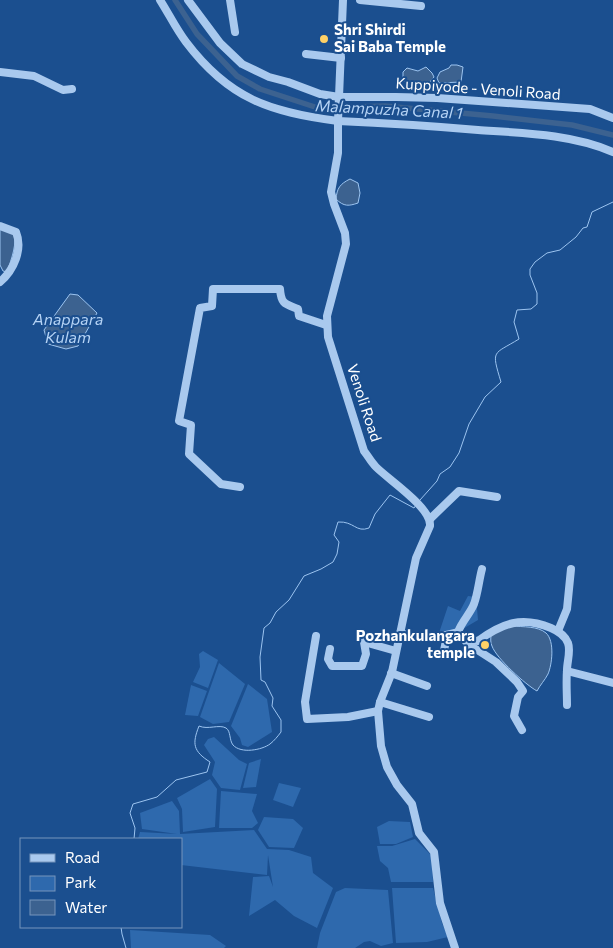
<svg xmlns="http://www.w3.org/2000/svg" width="613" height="948" viewBox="0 0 613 948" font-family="Commissioner,sans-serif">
  <rect width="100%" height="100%" fill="#1b4f8f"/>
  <!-- green -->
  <g fill="#2e69ad">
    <path d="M468,596L476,597L478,620L461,630L439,633L448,606L460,611Z"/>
    <path d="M203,651L218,660L208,688L193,682L200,667L199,654Z"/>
    <path d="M219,663L245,684L229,722L213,724L200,717Z"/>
    <path d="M248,684L267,699L272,732L248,747L242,745L240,738L231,726Z"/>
    <path d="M191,685L207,691L198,716L185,715Z"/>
    <path d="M214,737L239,760L247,764L240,790L221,788L212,775L215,762L204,745L208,739Z"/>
    <path d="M261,759L256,787L243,788L249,763Z"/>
    <path d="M210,779L217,789L215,827L183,832L182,809L177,798Z"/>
    <path d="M279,783L301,788L293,807L273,800Z"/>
    <path d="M221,791L257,794L252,811L258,823L252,828H219Z"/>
    <path d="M172,801L179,811L180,834L254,830L267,849L289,850L311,857L313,873L333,888L317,928L294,916L275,900L249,916L253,877L269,876L273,887L268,855L267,875L181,865V839H138L140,832L177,834L142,829L140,813Z"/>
    <path d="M264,817L293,819L303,828L294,848L269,847L258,830Z"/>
    <path d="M389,821L410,822L413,837L396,844H380L377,827Z"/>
    <path d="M415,839L432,856L433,882H391L388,868L380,861L377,846H392Z"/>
    <path d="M345,888L388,890L393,943L381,946L370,941L364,942L355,948H317L320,933L336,892Z"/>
    <path d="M392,888H433L442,923L448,937L427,942L396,943Z"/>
    <path d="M130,930L210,935L226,946L224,948H131Z"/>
  </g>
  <!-- water -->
  <g fill="#3c6290" stroke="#9cc4f0">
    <path d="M451,65H457L463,67L461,82L439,83L437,78L440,72L449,68Z"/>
    <path d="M426,67L432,73L434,77L429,83L403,81V72L407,68L418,71Z"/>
    <path d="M350,179L358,183L360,193L358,203C349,206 344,207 336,199C337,188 340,184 350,179Z"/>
    <path d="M0,229L14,230C17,245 12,257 7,272L3,271L0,265Z"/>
    <path d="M70,294L78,295L97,313L78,346L66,349L48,344L44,330Z"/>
    <path d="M512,626C523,627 538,626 546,633C555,641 552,665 548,674C545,680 540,685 537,691C526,685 496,658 492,646C490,643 491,637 491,634Z"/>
  </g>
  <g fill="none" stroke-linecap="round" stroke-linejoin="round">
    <!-- stream -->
    <g stroke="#9cc4f0" stroke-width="1">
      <path d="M420,500L437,481L440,474L450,467L459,453L469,424L485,397L501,382C491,349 493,355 519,339L514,322L517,310L531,309L537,304V293L530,275V269L535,262L547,253L560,250L576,237L583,228L587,227L592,212L613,202"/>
      <path d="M134,839L135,828L130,813L133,804L157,797L176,780L207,772L210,762C193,751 192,744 199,726C208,730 219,724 226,728C231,731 229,740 233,745C241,754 262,750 270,744C274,741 278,736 281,732V720L272,706L273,698L265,682L261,680L260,657L264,628L270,623L276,612L289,600L304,576L321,569L333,562L337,554L339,542L334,535L338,522C354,521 356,533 369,528L375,514L390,495L414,508L416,505"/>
      <path d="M121,927L122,934L126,948"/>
    </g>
    <!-- canal -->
    <path stroke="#3c6290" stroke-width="5.5" d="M175,0L197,34L237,76L260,89L318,108L385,106L493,116L572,125L613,135"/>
    <!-- minor -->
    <g stroke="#a9c9ee" stroke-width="8">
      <path d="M160,0C169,14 176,29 186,42C229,99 270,112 338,121C385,123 432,126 478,130C523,133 572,134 613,152"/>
      <path d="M188,0L220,43L242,64L269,77L288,82L320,94L339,97H396L437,98L590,109L613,118"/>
      <path d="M230,0L235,32"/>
      <path d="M343,0L338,121V153L331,192L334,204L345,233L346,244L327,316L328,337L364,451C368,456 371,462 376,467C389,480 432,508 430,526L416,558L392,672L380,702L378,711L381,746L387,767L397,785L412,804L419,833L434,852L440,903L455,948"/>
      <path d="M360,0L421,6"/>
      <path d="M306,54L341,58"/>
      <path d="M0,72L34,76L63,90L72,89"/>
      <path d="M0,226L16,232C23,249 14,270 0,282"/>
      <path d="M240,487L221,484L189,454L191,425L179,421L200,308L212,306L213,289H280C281,304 285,304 298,309L299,316L326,325"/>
      <path d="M430,519L459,491L497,497"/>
      <path d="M558,631L567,609L571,569"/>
      <path d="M458,632C462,621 470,614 474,604C478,593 479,580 482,569"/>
      <path d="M400,633C422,639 436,638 458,632L468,644L496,662L517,682L523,691L518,697L514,716L522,730"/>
      <path d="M316,636L305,702L307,719L348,717L378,711"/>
      <path d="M466,640L478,641C502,623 522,616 551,628C558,631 565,635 568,643C571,651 567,662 567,670C566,682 567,694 567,705"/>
      <path d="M330,649L328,659L332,666H362L366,654L364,642L396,651"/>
      <path d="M443,656L447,635"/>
      <path d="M567,671L613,683"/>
      <path d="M391,673L427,686"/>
      <path d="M380,702L429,717"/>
    </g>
  </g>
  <!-- markers -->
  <g fill="#ffd166" stroke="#1b4f8f" stroke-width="2">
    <circle cx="324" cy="39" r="5"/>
    <circle cx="485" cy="645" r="5"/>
  </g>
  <g text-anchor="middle" stroke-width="4" stroke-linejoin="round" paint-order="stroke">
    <!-- poi labels -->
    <g font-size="15" font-weight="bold" fill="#fff" stroke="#1b4f8f" text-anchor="start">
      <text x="334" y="35">Shri Shirdi<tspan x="334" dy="17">Sai Baba Temple</tspan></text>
      <text x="475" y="641" text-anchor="end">Pozhankulangara<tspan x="475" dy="17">temple</tspan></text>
    </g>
    <!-- street labels -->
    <g font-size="15" fill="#fff" stroke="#1b4f8f">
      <text transform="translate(478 89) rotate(4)" y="5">Kuppiyode - Venoli Road</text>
      <text transform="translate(364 403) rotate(72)" y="5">Venoli Road</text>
    </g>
    <!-- water labels -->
    <g font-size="16" font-style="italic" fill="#b5d3f5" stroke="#1b4f8f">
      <text transform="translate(389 109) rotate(3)" y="6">Malampuzha Canal 1</text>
      <text x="68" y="325">Anappara<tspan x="68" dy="18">Kulam</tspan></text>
    </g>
  </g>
  <!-- legend -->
  <rect x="20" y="838" width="162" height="90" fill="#1b4f8f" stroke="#7695bc"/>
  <rect x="30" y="854" width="25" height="8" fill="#a9c9ee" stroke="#7695bc"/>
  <text x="65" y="863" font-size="15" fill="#ffffff">Road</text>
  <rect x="30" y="876" width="25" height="15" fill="#2e69ad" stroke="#7695bc"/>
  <text x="65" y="888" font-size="15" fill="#ffffff">Park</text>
  <rect x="30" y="900" width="25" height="15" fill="#3c6290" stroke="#7695bc"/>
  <text x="65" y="913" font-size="15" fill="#ffffff">Water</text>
</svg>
